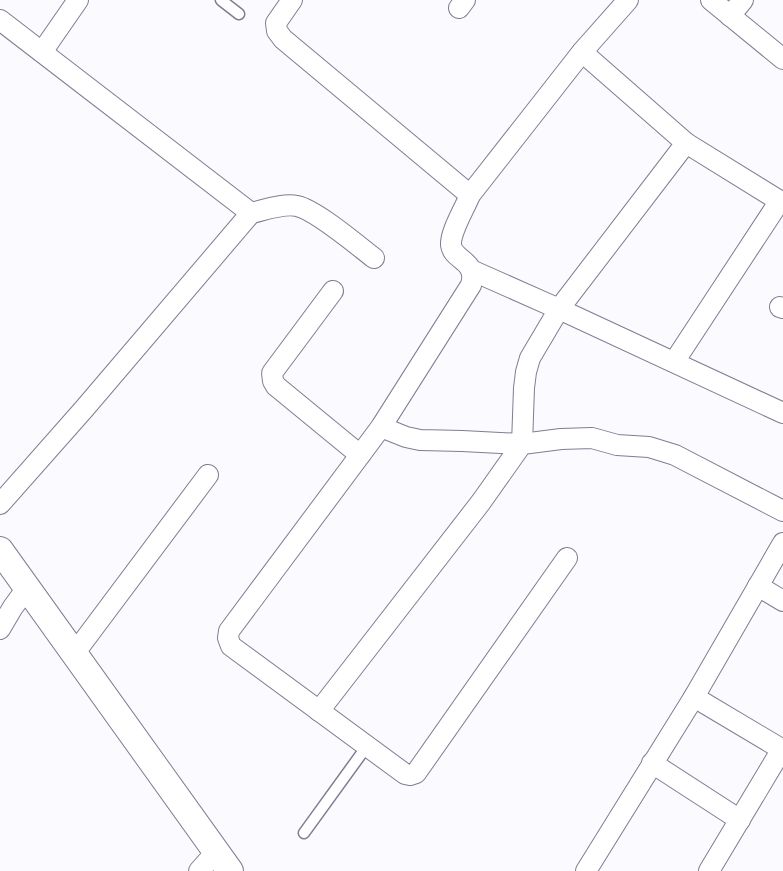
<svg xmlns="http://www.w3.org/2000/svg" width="783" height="871" viewBox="0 0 783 871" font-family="'Public Sans',sans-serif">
  <rect width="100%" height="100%" fill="#fbfaff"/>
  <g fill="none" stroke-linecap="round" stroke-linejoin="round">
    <defs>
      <g id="service">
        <path d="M221,0L239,14"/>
        <path d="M304,833L367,746"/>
      </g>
      <g id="minor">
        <path d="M292,0L276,23L277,31L283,39L470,195L582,52L628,0"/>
        <path d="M711,0L783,59"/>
        <path d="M459,8L465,0"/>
        <path d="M730,16L743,0"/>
        <path d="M0,20L251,213L84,409L0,504"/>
        <path d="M42,52L78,0"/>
        <path d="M582,52L686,143L559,309L783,413"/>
        <path d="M686,143L783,203"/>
        <path d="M470,195C465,208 450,232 451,245C453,261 478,260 471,285L381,427L229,631L228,638L231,646L405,774L410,775L416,773L567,558"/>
        <path d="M251,213C265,210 283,203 297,206C316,210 357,245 374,258"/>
        <path d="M333,291L272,373L273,381L276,386L360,455"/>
        <path d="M780,307L783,308"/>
        <path d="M674,362L779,202"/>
        <path d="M381,427L406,437L420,440L462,441L522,444L561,439L592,438L617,445L649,447L675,455L783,511"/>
        <path d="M758,586L783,601"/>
        <path d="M0,629L13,607L27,588"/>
        <path d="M74,654L208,475"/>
        <path d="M694,697L783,750"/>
        <path d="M319,711L481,502L522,444L524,388L526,372L530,358L559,309L471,270"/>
        <path d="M652,763L740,820"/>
        <path d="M199,871L216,852"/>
        <path d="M586,871L694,697L783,543"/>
        <path d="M709,871L782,749"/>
      </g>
      <path id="tertiary" d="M0,550L230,871"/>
    </defs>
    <!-- service casing -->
    <use href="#service" stroke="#817c92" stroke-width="13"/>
    <!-- minor casing -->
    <use href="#minor" stroke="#817c92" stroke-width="22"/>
    <!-- tertiary casing -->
    <use href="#tertiary" stroke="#817c92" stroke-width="28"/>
    <!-- service -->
    <use href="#service" stroke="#fff" stroke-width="10"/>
    <!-- minor -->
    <use href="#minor" stroke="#fff" stroke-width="20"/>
    <!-- tertiary -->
    <use href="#tertiary" stroke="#fff" stroke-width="26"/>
  </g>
</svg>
